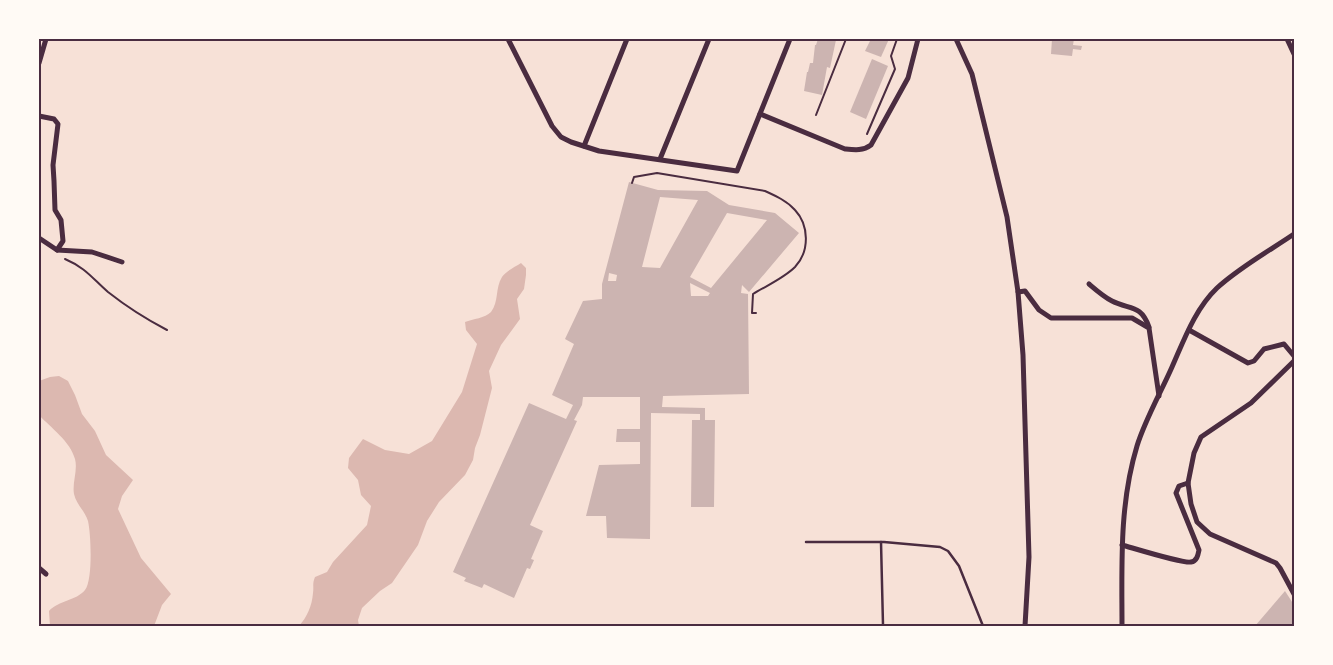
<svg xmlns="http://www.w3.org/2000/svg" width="1333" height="665" viewBox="0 0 1333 665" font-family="Helvetica,sans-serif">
  <rect width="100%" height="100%" fill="#f7e1d7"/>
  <!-- water -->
  <g fill="#dcb8b0">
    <path d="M521,263L526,268V275L524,289L517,299L520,319L501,345L489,371L492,388L480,435L475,448L473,460L465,475L439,502L427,521L418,545L392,583L380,591L362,608L358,620L359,626H299C307,617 312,606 313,593C314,586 312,584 315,577L327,572L333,562L367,525L371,506L361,495L358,480L348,468L349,458L363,439L385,450L409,454L432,441L462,392L477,344L466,330L465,322C473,319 485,318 491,312C499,302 495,288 502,277C506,271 515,267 521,263Z"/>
    <path d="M59,376L68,381L75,395L82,414L95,431L106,455L133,480L122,496L118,509L141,558L171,594L162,605L154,626H50L49,611C59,600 76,601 85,590C93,580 91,534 88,521C85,511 76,504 74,494C72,483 78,470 75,459C70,441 51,428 39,415V381L50,377Z"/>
  </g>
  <!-- building -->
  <g fill="#ccb4b1" fill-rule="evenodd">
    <path d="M818,39L836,40L830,68L827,67L822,95L804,91L807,72H808L810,63H813L815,45H816Z"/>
    <path d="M871,39H889L881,57L865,51Z"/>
    <path d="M1052,39H1074L1073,45L1082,46L1081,50L1073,49L1072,56L1051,54Z"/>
    <path d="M872,59L888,66L866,119L850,112Z"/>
    <path d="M629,182L658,190L707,191L729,205L775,213L799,233L749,292L742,285L741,293L748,294L749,394L663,396L662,407L705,408V420H715L714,507H691L692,420H700V414L651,413L650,539L607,538L606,516H586L599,465L640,464V442H616L617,429H640V397H583L582,405L574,420L577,421L530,525L543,531L531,559L534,560L530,569L527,568L514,598L484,584L482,588L464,581L466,578L453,572L529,403L566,419L573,405L552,395L574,344L565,339L583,301L602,299V284ZM660,197L698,200L660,268L642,267ZM727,213L767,220L711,288L690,277ZM609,273L617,275L616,281H608ZM690,283L710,293L708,296H691Z"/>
    <path d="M1285,591L1294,605V626H1255Z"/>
  </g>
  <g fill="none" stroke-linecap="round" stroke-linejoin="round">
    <!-- path -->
    <g stroke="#4a2c40" stroke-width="2">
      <path d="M816,115L846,39"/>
      <path d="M867,134L895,69L891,56L897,39"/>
      <path d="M632,183L634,177L657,173L765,191C776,196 787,201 795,210C809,225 810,251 795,267C784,278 766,286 753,294L752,313H756"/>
      <path d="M65,259C86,268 92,278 108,292C127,307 146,319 167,330"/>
    </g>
    <!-- service -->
    <g stroke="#4a2c40" stroke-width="2.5">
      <path d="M806,542H884L940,547L948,551L959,566L983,626"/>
      <path d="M881,542L883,625"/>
    </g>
    <!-- minor -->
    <g stroke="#4a2c40" stroke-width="5">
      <path d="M508,39L552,126L561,137L571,142L599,151L737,171L790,39"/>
      <path d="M956,39L972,74L1007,217L1018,292L1023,355L1029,557L1025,626"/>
      <path d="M1287,39L1294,54"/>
      <path d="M39,63L46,39"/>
      <path d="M760,114L845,149C855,150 863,151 871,145L908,78L918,39"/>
      <path d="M39,116L54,119L58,124L53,165L54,181L55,210L61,220L63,241L57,250L39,238"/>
      <path d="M584,146L627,39"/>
      <path d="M660,159L709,39"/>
      <path d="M57,250L92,252L122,262"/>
      <path d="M1089,284C1096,290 1104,297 1112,301C1130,310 1141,304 1149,327"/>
      <path d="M1018,292L1025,291L1039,310L1051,318H1132L1149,328L1159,396"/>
      <path d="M1189,330L1248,363L1254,361L1264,349L1284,344L1294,356"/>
      <path d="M1294,361L1251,403L1201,437L1194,453L1188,483L1191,504L1197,522L1210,534L1276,563L1280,568L1294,594"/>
      <path d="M1122,545C1133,548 1184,564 1191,562C1197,561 1198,555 1199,550L1176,493L1179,486L1188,483"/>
      <path d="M39,568L46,574"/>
      <path d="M1122,626C1122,566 1119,505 1137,446C1145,420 1161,392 1172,367C1184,340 1195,309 1217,288C1240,267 1269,251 1294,234"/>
    </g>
  </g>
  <!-- border -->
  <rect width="1333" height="665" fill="none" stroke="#fffaf5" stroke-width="80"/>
  <rect x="40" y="40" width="1253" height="585" fill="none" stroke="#4a2c40" stroke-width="2"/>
</svg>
